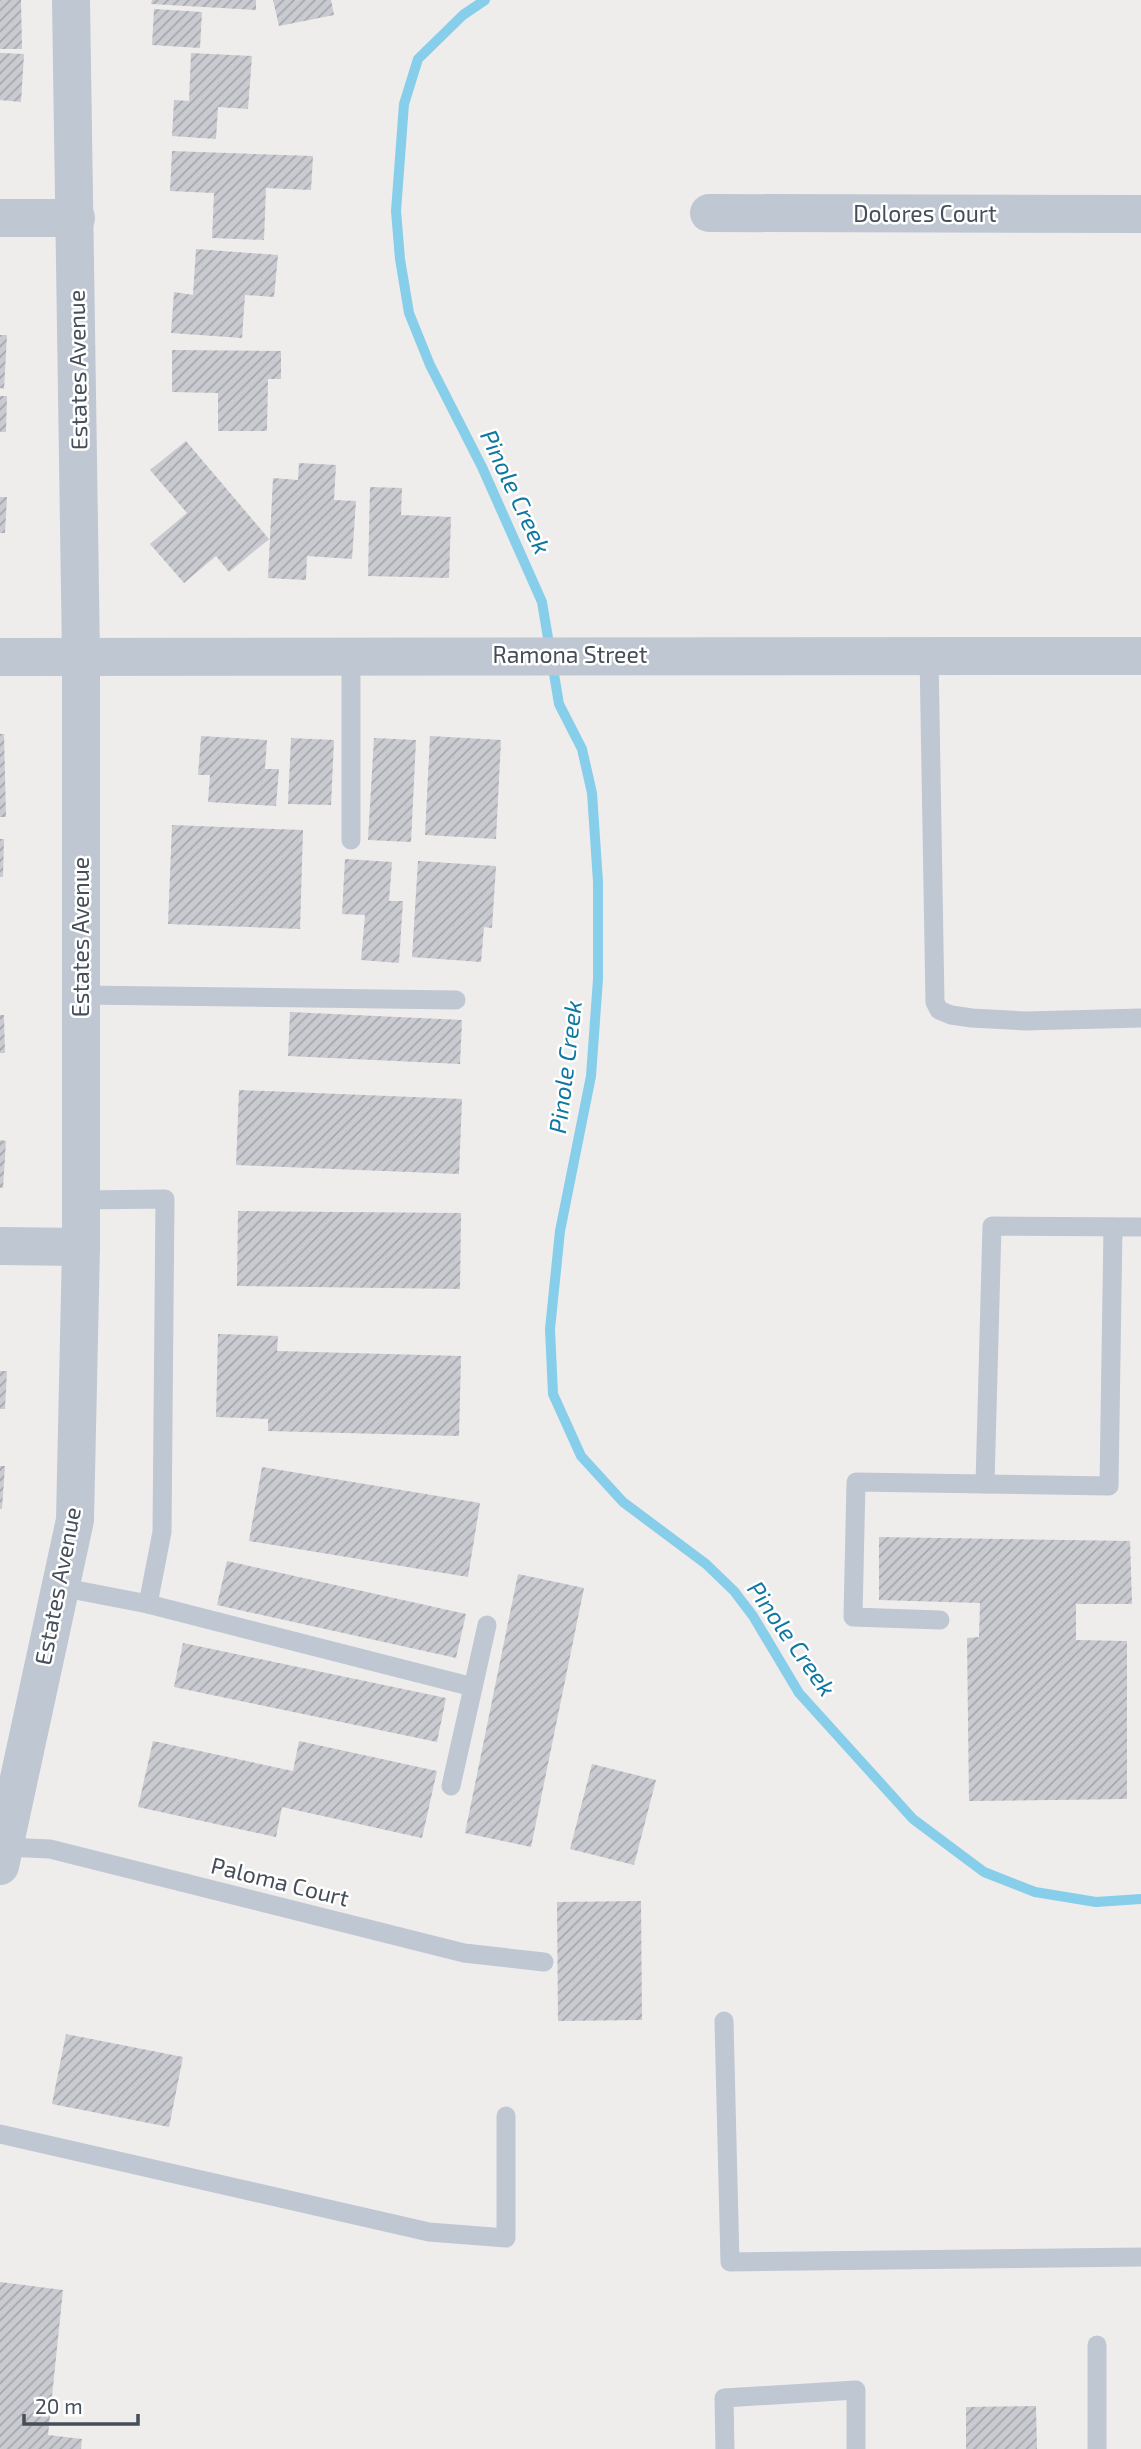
<svg xmlns="http://www.w3.org/2000/svg" width="1141" height="2449" viewBox="0 0 1141 2449" font-family="'Exo 2',sans-serif">
  <defs>
    <pattern id="building-hatch" width="6" height="6" patternUnits="userSpaceOnUse" patternTransform="scale(1.75)"><rect width="6" height="6" fill="#c9cbd1"/><path d="M-1 1l2-2M0 6l6-6M5 7l2-2" fill="none" stroke="#a5a7ad"/></pattern>
  </defs>
  <rect width="100%" height="100%" fill="#efecec"/>
  <g fill="none" stroke-linecap="round" stroke-linejoin="round">
    <!-- stream -->
    <path stroke="#87ceea" stroke-width="10" d="M485,0L463,15L418,59L404,104L396,211L400,259L409,313L430,365L482,467L542,602L559,704L582,749L592,793L598,882V979L591,1076L560,1231L550,1329L553,1394L581,1456L623,1502L706,1564L734,1591L753,1616L799,1693L913,1819L984,1872L1035,1892L1096,1902L1141,1899"/>
  </g>
  <!-- building -->
  <g fill="url(#building-hatch)">
    <path d="M0,0H21L22,49H0Z"/>
    <path d="M152,0H256V10L151,4Z"/>
    <path d="M273,0H331L334,15L279,26Z"/>
    <path d="M154,9L202,12L200,48L152,45Z"/>
    <path d="M0,53L24,54L21,102L0,100Z"/>
    <path d="M191,53L252,56L248,109L218,107L216,139L172,136L174,100L189,101Z"/>
    <path d="M172,151L313,156L311,190L266,188L264,240L212,238L214,193L170,191Z"/>
    <path d="M196,249L278,255L274,297L245,295L242,338L171,333L174,292L193,295Z"/>
    <path d="M0,335H7L4,389L0,388Z"/>
    <path d="M172,350L281,351V379H268L267,431H218V393L172,392Z"/>
    <path d="M0,396H7L6,432H0Z"/>
    <path d="M186,441L269,539L229,572L216,556L184,583L150,544L187,513L150,470Z"/>
    <path d="M299,463L336,465L334,500L356,501L352,559L307,556L306,580L268,578L273,478L298,480Z"/>
    <path d="M370,487L402,488L401,515L451,517L449,578L368,576Z"/>
    <path d="M0,497H7L5,533H0Z"/>
    <path d="M0,734H4L6,817H0Z"/>
    <path d="M201,736L267,740L265,769H279L276,806L208,802L210,775H198Z"/>
    <path d="M430,736L501,740L496,839L425,835Z"/>
    <path d="M291,738L334,740L331,805L288,804Z"/>
    <path d="M374,738L416,740L411,842L368,840Z"/>
    <path d="M172,825L303,830L300,929L168,924Z"/>
    <path d="M0,839H4L3,877H0Z"/>
    <path d="M345,859L392,862L389,901H403L399,963L361,960L365,915L342,914Z"/>
    <path d="M418,861L496,866L492,928L484,927L481,962L412,957Z"/>
    <path d="M290,1012L462,1020L460,1064L288,1056Z"/>
    <path d="M0,1015H4L5,1053H0Z"/>
    <path d="M239,1090L462,1099L459,1174L236,1165Z"/>
    <path d="M0,1140L6,1141L3,1188H0Z"/>
    <path d="M238,1211L461,1213L460,1289L237,1286Z"/>
    <path d="M218,1334L278,1336L277,1351L461,1356L459,1436L268,1431V1419L216,1417Z"/>
    <path d="M0,1371H7L5,1409H0Z"/>
    <path d="M0,1466H5L2,1509H0Z"/>
    <path d="M262,1467L480,1503L468,1577L249,1541Z"/>
    <path d="M879,1537L1130,1541L1132,1604H1076V1640L1127,1641V1799L969,1801L967,1638L979,1637L980,1603L879,1600Z"/>
    <path d="M227,1561L466,1614L456,1658L217,1605Z"/>
    <path d="M518,1574L584,1588L531,1847L465,1833Z"/>
    <path d="M183,1643L446,1698L437,1742L174,1687Z"/>
    <path d="M153,1741L293,1771L299,1741L437,1771L422,1838L282,1807L276,1837L138,1807Z"/>
    <path d="M592,1764L656,1780L634,1865L570,1849Z"/>
    <path d="M641,1901L642,2020L558,2021L557,1902Z"/>
    <path d="M66,2034L183,2057L169,2127L52,2104Z"/>
    <path d="M0,2282L63,2290L48,2435L82,2439L81,2449H0Z"/>
    <path d="M1036,2406L1037,2449H966V2407Z"/>
  </g>
  <g fill="none" stroke-linecap="round" stroke-linejoin="round">
    <!-- lane -->
    <g stroke="#bfc7d2" stroke-width="19">
      <path d="M351,655V840"/>
      <path d="M929,655L935,1002L939,1010L951,1015L972,1018L1025,1021L1141,1018"/>
      <path d="M81,995L456,1000"/>
      <path d="M985,1484L992,1226L1141,1227"/>
      <path d="M60,1587L148,1604L162,1532L165,1199L81,1200"/>
      <path d="M148,1604L473,1687"/>
      <path d="M940,1620L853,1617L856,1482L1109,1486L1113,1227"/>
      <path d="M451,1786L487,1625"/>
      <path d="M4,1847L50,1849L464,1953L544,1962"/>
      <path d="M724,2021L730,2262L1141,2257"/>
      <path d="M0,2134L429,2232L506,2238V2116"/>
      <path d="M1097,2345V2449"/>
      <path d="M725,2449L724,2398L856,2390V2449"/>
    </g>
    <!-- street -->
    <g stroke="#bfc7d2" stroke-width="38">
      <path d="M709,213L1141,214"/>
      <path d="M0,218H76"/>
      <path d="M0,657L1141,656"/>
      <path d="M0,1246L81,1247"/>
      <path d="M0,1866L75,1520L81,1247V657L71,0"/>
    </g>
  </g>
  <g text-anchor="middle" stroke-width="5" stroke-linejoin="round" paint-order="stroke">
    <!-- street labels -->
    <g font-size="23" fill="#454e59" stroke="#fff">
      <text x="925" y="222">Dolores Court</text>
      <text transform="translate(78 370) rotate(-91)" y="8">Estates Avenue</text>
      <text x="570" y="663">Ramona Street</text>
      <text transform="translate(81 937) rotate(-90)" y="8">Estates Avenue</text>
      <text transform="translate(58 1586) rotate(-79)" y="8">Estates Avenue</text>
      <text transform="translate(280 1882) rotate(14)" y="8">Paloma Court</text>
    </g>
    <!-- water labels -->
    <g font-size="24" font-style="italic" fill="#0e78a3" stroke="#fff">
      <text transform="translate(515 492) rotate(65)" y="8">Pinole Creek</text>
      <text transform="translate(566 1067) rotate(-83)" y="8">Pinole Creek</text>
      <text transform="translate(791 1639) rotate(55)" y="8">Pinole Creek</text>
    </g>
  </g>
  <!-- scale -->
  <path d="M24 2414v10h114v-10" fill="none" stroke="#454e59" stroke-width="3.5"/>
  <text x="35" y="2414" font-size="21" fill="#454e59" stroke="#ffffff" stroke-width="5" paint-order="stroke">20 m</text>
</svg>
